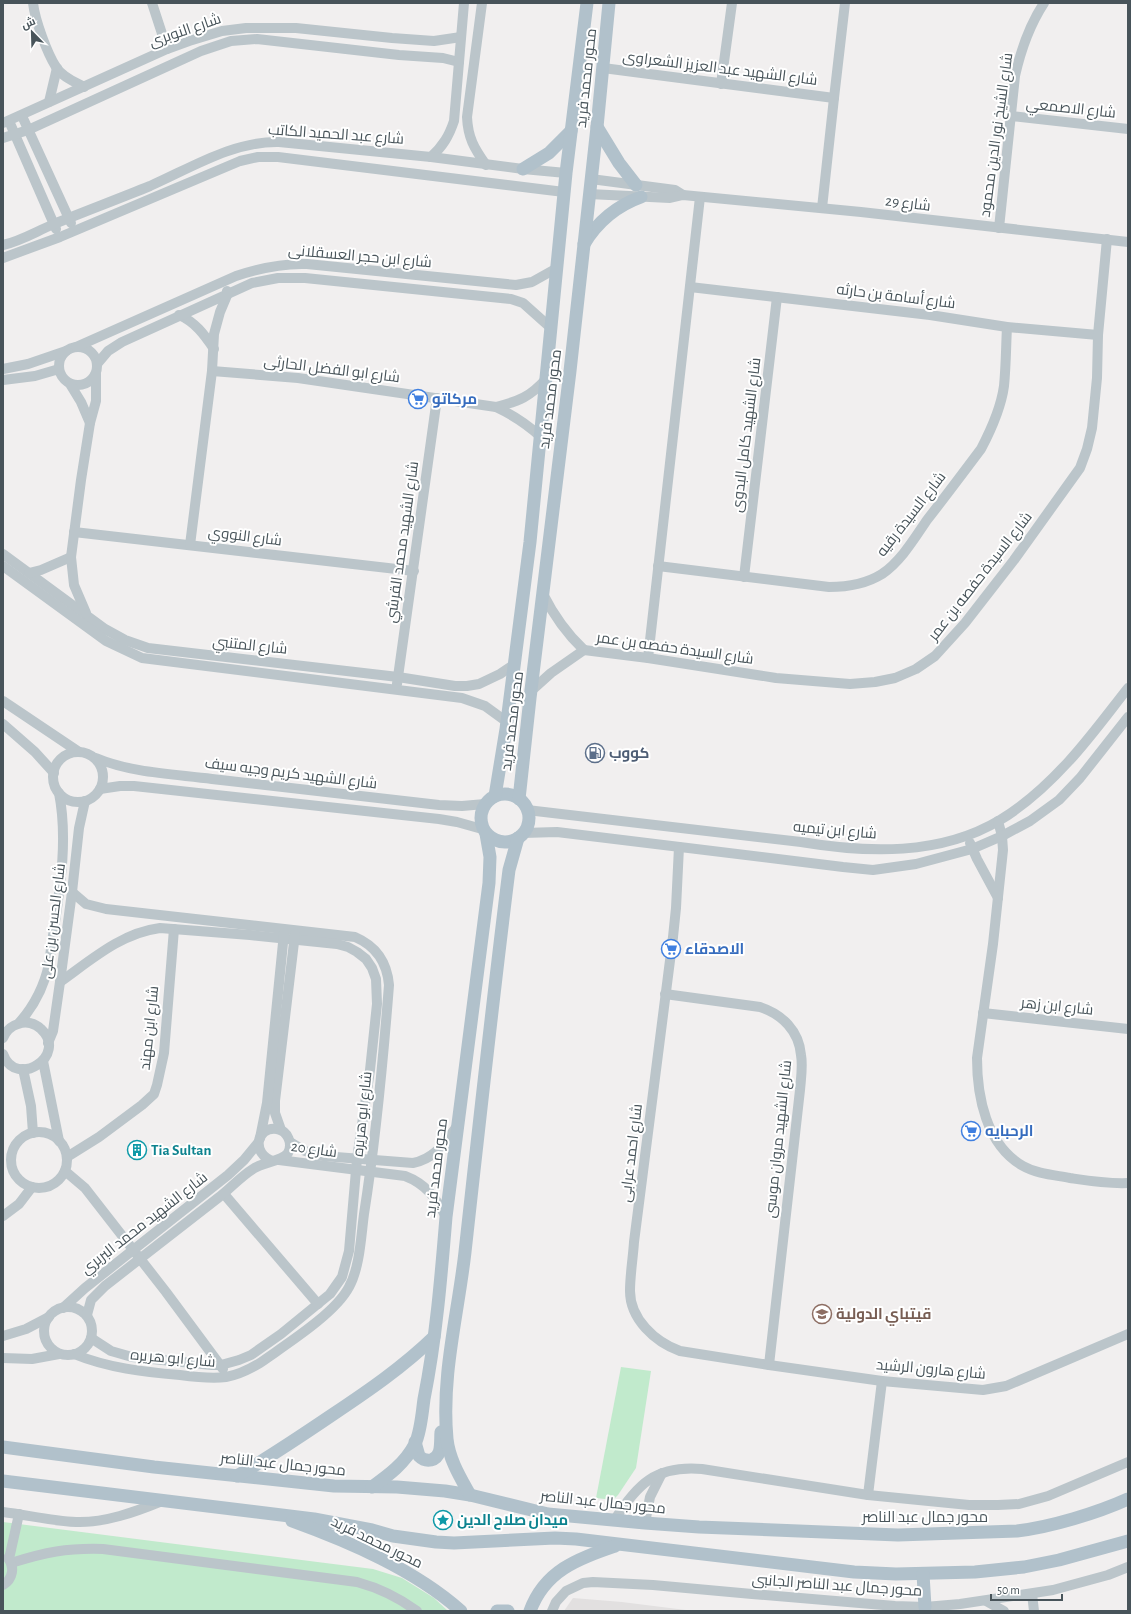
<svg xmlns="http://www.w3.org/2000/svg" width="1131" height="1614" viewBox="0 0 1131 1614" font-family="'Alegreya Sans',Cairo,sans-serif">
  <rect width="100%" height="100%" fill="#f1efef"/>
  <!-- education -->
  <path fill="#e2e0e0" d="M573,1598L622,1602L694,1611H564Z"/>
  <!-- green -->
  <g fill="#c1eacc">
    <path d="M621,1367L651,1371L636,1468L618,1495L613,1500L596,1498Z"/>
    <path d="M3,1522L373,1569L402,1578L434,1598L448,1611H3Z"/>
  </g>
  <g fill="none" stroke-linecap="round" stroke-linejoin="round">
    <!-- minor -->
    <g stroke="#bbc5ca" stroke-width="10">
      <path d="M33,3C35,20 47,53 56,67C62,77 75,82 84,87"/>
      <path d="M152,3L167,49"/>
      <path d="M482,3L467,117C468,138 474,148 486,165"/>
      <path d="M603,68L834,98"/>
      <path d="M721,84L732,3"/>
      <path d="M49,102L57,68"/>
      <path d="M22,116L71,223"/>
      <path d="M1011,116L1128,129"/>
      <path d="M9,121L56,229"/>
      <path d="M3,123L167,49L189,41L222,31L246,28H296L392,38L434,41L461,37"/>
      <path d="M3,138L28,130L201,51L231,41L257,39L399,55L443,58L459,62"/>
      <path d="M431,157C443,146 449,136 454,121L464,3"/>
      <path d="M591,179L675,190L683,195"/>
      <path d="M589,194L670,198L683,195L861,212L1128,242"/>
      <path d="M822,208L834,98L845,3"/>
      <path d="M999,228L1015,76C1021,49 1029,26 1044,3"/>
      <path d="M3,245C21,241 37,231 54,224C86,211 118,199 150,186C191,168 233,141 279,142L431,157L523,169L566,173"/>
      <path d="M3,258L60,237L240,161L258,157H278L564,192"/>
      <path d="M690,287L930,315L1007,327L1098,335"/>
      <path d="M179,315C195,322 204,334 214,349"/>
      <circle cx="78" cy="366" r="19"/>
      <path d="M76,347L236,276C260,268 282,263 307,264L516,285L532,282L557,268"/>
      <path d="M97,364L108,351L122,342L252,283L278,278H305L511,299L523,303L551,328"/>
      <path d="M3,369L28,364L66,351"/>
      <path d="M212,371L298,378L496,407C513,415 527,424 541,437"/>
      <path d="M3,380L35,376L59,369"/>
      <path d="M70,384L81,402L90,423"/>
      <path d="M496,407C519,401 530,397 546,379"/>
      <path d="M74,532L414,571"/>
      <path d="M190,545L212,371L214,334L220,312L228,293L227,291"/>
      <path d="M3,554L105,629L125,640L148,648L398,677L455,686H467L479,684L500,674L515,664"/>
      <path d="M3,566L106,641L142,658L462,698L485,706L507,722"/>
      <path d="M658,566L829,587C848,587 866,584 882,574C901,561 914,539 927,520C945,497 963,473 981,449C991,430 1001,408 1004,386C1006,366 1006,346 1007,327"/>
      <path d="M29,573L41,570L71,557"/>
      <path d="M744,577L777,297"/>
      <path d="M543,594C554,616 567,634 584,650"/>
      <path d="M86,613L74,585L71,557L81,480L90,423L96,401V374"/>
      <path d="M584,650L648,658L776,678L850,684L875,682L895,678L916,669L935,656L965,623L1014,560L1080,468L1087,449L1092,428L1097,378L1098,335L1107,239"/>
      <path d="M648,658L700,197"/>
      <path d="M397,684L437,398"/>
      <path d="M531,691L551,673L584,650"/>
      <path d="M3,701L79,752"/>
      <path d="M3,724L35,752L54,773"/>
      <circle cx="78" cy="777" r="25"/>
      <path d="M96,758C132,773 173,774 212,779C287,788 363,796 439,805L462,806L485,804"/>
      <path d="M100,789L120,786H134L439,819L457,822L482,829"/>
      <path d="M527,810L801,842C867,853 940,856 1000,820C1025,805 1049,783 1069,761C1090,738 1109,712 1128,688"/>
      <path d="M998,821L1002,836L1003,850L993,944L977,1058C977,1096 986,1145 1023,1166C1037,1174 1054,1175 1070,1178C1090,1181 1108,1184 1128,1183"/>
      <path d="M523,833L557,832L843,867L873,870L916,864L972,849L1002,836L1030,821L1059,800L1080,778L1128,717"/>
      <path d="M970,843L977,859L998,898"/>
      <path d="M679,847L676,908L673,937L634,1242C633,1258 630,1275 630,1291C630,1319 655,1342 680,1351L769,1365L882,1381L983,1390L1006,1386L1128,1334"/>
      <path d="M72,892L86,904L106,909L355,937C376,946 387,962 389,985C383,1062 376,1138 364,1214C361,1236 360,1267 349,1287C335,1314 285,1345 260,1363C250,1369 238,1375 226,1377C211,1379 195,1377 180,1375C144,1372 108,1368 74,1354"/>
      <path d="M60,982C91,960 121,933 160,928L250,935L337,944L348,947L357,952L366,959L372,968L376,979L377,1004L370,1070L357,1159L349,1251L342,1277L330,1294L281,1334L251,1355L239,1360L221,1365H212L132,1357L111,1351L91,1338"/>
      <path d="M665,994L760,1007C782,1014 799,1031 801,1055C803,1066 801,1078 800,1090L769,1365"/>
      <path d="M983,1013L1128,1029"/>
      <path d="M19,1023C35,1005 44,987 49,964C56,908 70,849 59,793"/>
      <path d="M3,1038C6,1031 11,1026 18,1024C26,1021 35,1023 41,1029C69,1055 16,1090 3,1054"/>
      <path d="M48,1043L53,1031L60,982L72,892L79,828L85,801"/>
      <path d="M43,1061L59,1141"/>
      <path d="M23,1069L31,1106L33,1133"/>
      <path d="M281,1130L275,1113V1101L295,934"/>
      <circle cx="39" cy="1160" r="28"/>
      <path d="M260,1138L267,1103L284,933"/>
      <path d="M290,1142L305,1151L323,1156L413,1163C435,1159 445,1142 458,1125"/>
      <path d="M67,1157L99,1137L142,1105L154,1094L157,1085L164,1053L174,929"/>
      <path d="M279,1160L405,1176C426,1184 436,1198 446,1217"/>
      <path d="M65,1171L85,1188L166,1292L223,1369"/>
      <path d="M224,1194L318,1304"/>
      <path d="M3,1216L19,1204L32,1187"/>
      <circle cx="68" cy="1331" r="24"/>
      <path d="M63,1308L85,1288L228,1175L244,1160L258,1143"/>
      <path d="M87,1315L91,1300L105,1286C142,1257 180,1228 218,1198C230,1189 240,1177 253,1169C263,1162 283,1161 288,1153C293,1144 288,1131 277,1129C256,1126 251,1154 273,1161"/>
      <path d="M3,1336L26,1329L49,1317"/>
      <path d="M3,1358L32,1359L59,1354"/>
      <path d="M868,1495L882,1381"/>
      <path d="M3,1512C27,1515 52,1521 76,1522C105,1523 135,1512 162,1501"/>
      <path d="M614,1521C637,1484 656,1465 702,1469L868,1495L969,1505H998L1019,1504L1048,1496L1128,1462"/>
      <path d="M645,1523L650,1497L662,1473"/>
      <path d="M9,1559L19,1514"/>
      <path d="M11,1563C46,1552 66,1548 103,1549L357,1582C379,1588 398,1597 417,1611"/>
      <path d="M3,1585C13,1579 15,1567 8,1558"/>
      <path d="M1032,1594L1034,1611"/>
      <path d="M986,1601L1004,1611"/>
      <path d="M552,1611L556,1602L566,1591L583,1583L593,1582L653,1585L752,1594L895,1606L925,1607L960,1604L1053,1590L1108,1575L1128,1567"/>
    </g>
    <!-- major -->
    <g stroke="#b1c1cb" stroke-width="13">
      <path d="M597,127L619,163L636,185"/>
      <path d="M523,169L549,153L571,131"/>
      <path d="M584,244C598,221 616,206 641,197"/>
      <circle cx="505" cy="818" r="24"/>
      <path d="M495,796L506,729L530,542L566,173L587,3"/>
      <path d="M519,799L530,698L570,371L597,127L609,3"/>
      <path d="M415,1442L419,1456C422,1459 426,1461 431,1460C443,1457 440,1441 441,1432"/>
      <path d="M3,1447L154,1467L334,1486L397,1487L445,1491L470,1495L548,1514L645,1523L699,1527L898,1535L1017,1531C1051,1527 1097,1513 1128,1499"/>
      <path d="M237,1476C270,1457 301,1436 332,1415C368,1391 403,1367 434,1337"/>
      <path d="M3,1481L314,1519L372,1530L393,1536L436,1542L454,1543L555,1538L576,1539L854,1572L896,1574L975,1572L1024,1567L1059,1560L1128,1541"/>
      <path d="M372,1487C389,1475 405,1463 415,1444C421,1431 422,1413 424,1399C436,1339 441,1278 446,1217L489,883L490,857L486,834"/>
      <path d="M470,1495C460,1477 449,1459 447,1439C441,1376 458,1314 465,1252C479,1125 493,997 509,870L518,838"/>
      <path d="M292,1521C350,1542 415,1570 461,1611"/>
      <path d="M923,1574L925,1607"/>
      <path d="M497,1611H508"/>
      <path d="M530,1611C545,1570 578,1559 615,1546"/>
    </g>
  </g>
  <!-- icons -->
  <defs>
    <symbol id="supermarket-ring" viewBox="-11 -11 22 22"><circle r="9.5" fill="#fff" stroke="#3f7fe0" stroke-width="1.5"/><path d="M-6-5.5h2.5l.6 2H6L4.5 2H-2.5L-4.4-4H-6ZM-1.5 3.2a1.3 1.3 0 1 0 .1 0ZM3 3.2a1.3 1.3 0 1 0 .1 0Z" fill="#3f7fe0"/></symbol>
    <symbol id="fuel-ring" viewBox="-11 -11 22 22"><circle r="9.5" fill="#fff" stroke="#5c6f8a" stroke-width="1.5"/><path d="M-5.5-6h7V0h2V4h1.3V-2.5L3-4.5l.8-.8L6-3V5H2.5V1h-1V6h-7ZM-4.2-4.7v3.2H.2V-4.7Z" fill="#5c6f8a"/></symbol>
    <symbol id="building-ring" viewBox="-11 -11 22 22"><circle r="9.5" fill="#fff" stroke="#0f9aa8" stroke-width="1.5"/><path d="M-4-6H4V6H1V3H-1V6H-4ZM-2.5-4.3h1.7v1.8h-1.7ZM.8-4.3h1.7v1.8H.8ZM-2.5-1h1.7V.8h-1.7ZM.8-1h1.7V.8H.8Z" fill="#0f9aa8"/></symbol>
    <symbol id="school-ring" viewBox="-11 -11 22 22"><circle r="9.5" fill="#fff" stroke="#8d6e63" stroke-width="1.5"/><path d="M0-5L7-2L0 1L-7-2ZM-4 1L0 2.5L4 1V4Q0 6-4 4Z" fill="#8d6e63"/></symbol>
    <symbol id="sight-ring" viewBox="-11 -11 22 22"><circle r="9.5" fill="#fff" stroke="#0f9aa8" stroke-width="1.5"/><path d="M0-6L1.8-2.2L6-1.7L2.9 1.2L3.7 5.4L0 3.3L-3.7 5.4L-2.9 1.2L-6-1.7L-1.8-2.2Z" fill="#0f9aa8"/></symbol>
  </defs>
  <g fill-rule="evenodd">
    <use href="#supermarket-ring" x="407" y="388" width="22" height="22"/>
    <use href="#fuel-ring" x="584" y="742" width="22" height="22"/>
    <use href="#supermarket-ring" x="660" y="938" width="22" height="22"/>
    <use href="#supermarket-ring" x="960" y="1120" width="22" height="22"/>
    <use href="#building-ring" x="126" y="1139" width="22" height="22"/>
    <use href="#school-ring" x="811" y="1303" width="22" height="22"/>
    <use href="#sight-ring" x="432" y="1509" width="22" height="22"/>
  </g>
  <g text-anchor="middle" stroke-width="4" stroke-linejoin="round" paint-order="stroke">
    <!-- street labels -->
    <g font-size="15" fill="#48545a" stroke="#fff">
      <text transform="translate(185 30) rotate(-19)" y="5">شارع النوبرى</text>
      <text transform="translate(720 68) rotate(7)" y="5">شارع الشهيد عبد العزيز الشعراوى</text>
      <text transform="translate(586 78) rotate(-84)" y="5">محور محمد فريد</text>
      <text transform="translate(1071 108) rotate(6)" y="5">شارع الاصمعي</text>
      <text transform="translate(336 134) rotate(4)" y="5">شارع عبد الحميد الكاتب</text>
      <text transform="translate(996 135) rotate(-82)" y="5">شارع الشيخ نور الدين محمود</text>
      <text transform="translate(908 203) rotate(7)" y="5">شارع 29</text>
      <text transform="translate(360 256) rotate(5)" y="5">شارع ابن حجر العسقلانى</text>
      <text transform="translate(896 296) rotate(7)" y="5">شارع أسامة بن حارثه</text>
      <text transform="translate(332 369) rotate(7)" y="5">شارع ابو الفضل الحارثى</text>
      <text transform="translate(550 399) rotate(-83)" y="5">محور محمد فريد</text>
      <text transform="translate(746 435) rotate(-83)" y="5">شارع الشهيد كامل البدوى</text>
      <text transform="translate(911 514) rotate(-52)" y="5">شارع السيدة رقيه</text>
      <text transform="translate(245 536) rotate(7)" y="5">شارع النووي</text>
      <text transform="translate(402 542) rotate(-82)" y="5">شارع الشهيد محمد القرشي</text>
      <text transform="translate(980 576) rotate(-52)" y="5">شارع السيدة حفصه بن عمر</text>
      <text transform="translate(250 645) rotate(6)" y="5">شارع المتنبي</text>
      <text transform="translate(675 648) rotate(8)" y="5">شارع السيدة حفصه بن عمر</text>
      <text transform="translate(512 721) rotate(-83)" y="5">محور محمد فريد</text>
      <text transform="translate(291 773) rotate(7)" y="5">شارع الشهيد كريم وجيه سيف</text>
      <text transform="translate(835 830) rotate(5)" y="5">شارع ابن تيميه</text>
      <text transform="translate(53 921) rotate(-83)" y="5">شارع الحسن بن على</text>
      <text transform="translate(1057 1006) rotate(6)" y="5">شارع ابن زهر</text>
      <text transform="translate(149 1028) rotate(-84)" y="5">شارع ابن مهند</text>
      <text transform="translate(362 1114) rotate(-84)" y="5">شارع ابو هريره</text>
      <text transform="translate(778 1139) rotate(-84)" y="5">شارع الشهيد مروان موسى</text>
      <text transform="translate(314 1149) rotate(8)" y="5">شارع 20</text>
      <text transform="translate(631 1153) rotate(-83)" y="5">شارع احمد عرابى</text>
      <text transform="translate(436 1168) rotate(-83)" y="5">محور محمد فريد</text>
      <text transform="translate(144 1223) rotate(-38)" y="5">شارع الشهيد محمد البربري</text>
      <text transform="translate(173 1358) rotate(5)" y="5">شارع ابو هريره</text>
      <text transform="translate(931 1369) rotate(5)" y="5">شارع هارون الرشيد</text>
      <text transform="translate(283 1464) rotate(6)" y="5">محور جمال عبد الناصر</text>
      <text transform="translate(603 1502) rotate(6)" y="5">محور جمال عبد الناصر</text>
      <text x="925" y="1522">محور جمال عبد الناصر</text>
      <text transform="translate(377 1542) rotate(26)" y="5">محور محمد فريد</text>
      <text transform="translate(837 1585) rotate(4)" y="5">محور جمال عبد الناصر الجانبى</text>
    </g>
    <!-- shop labels -->
    <g font-size="15" font-weight="bold" fill="#366cbe" stroke="#fff" text-anchor="start">
      <text x="432" y="404">مركاتو</text>
      <text x="685" y="954">الاصدقاء</text>
      <text x="985" y="1136">الرحبايه</text>
    </g>
    <!-- service labels -->
    <g font-size="15" font-weight="bold" fill="#4e5e75" stroke="#fff" text-anchor="start">
      <text x="609" y="758">كووب</text>
    </g>
    <!-- culture labels -->
    <g font-size="15" font-weight="bold" fill="#0d838f" stroke="#fff" text-anchor="start">
      <text x="151" y="1155">Tia Sultan</text>
      <text x="457" y="1525">ميدان صلاح الدين</text>
    </g>
    <!-- education labels -->
    <g font-size="15" font-weight="bold" fill="#785e54" stroke="#fff" text-anchor="start">
      <text x="836" y="1319">قيتباي الدولية</text>
    </g>
  </g>
  <!-- border -->
  <rect width="1131" height="1614" fill="none" stroke="#48545a" stroke-width="8"/>
  <!-- north arrow -->
  <g transform="translate(32 32) rotate(337)" stroke="#ffffff" stroke-width="3" paint-order="stroke">
  <path d="M0-3L7 15L0 10L-7 15Z" fill="#48545a"/>
  <text y="-6" font-size="11" font-weight="bold" text-anchor="middle" fill="#48545a">ش</text>
  </g>
  <!-- scale -->
  <path d="M991 1594v6h71v-6" fill="none" stroke="#48545a" stroke-width="2"/>
  <text x="997" y="1594" font-size="12" fill="#48545a" stroke="#ffffff" stroke-width="3" paint-order="stroke">50 m</text>
</svg>
